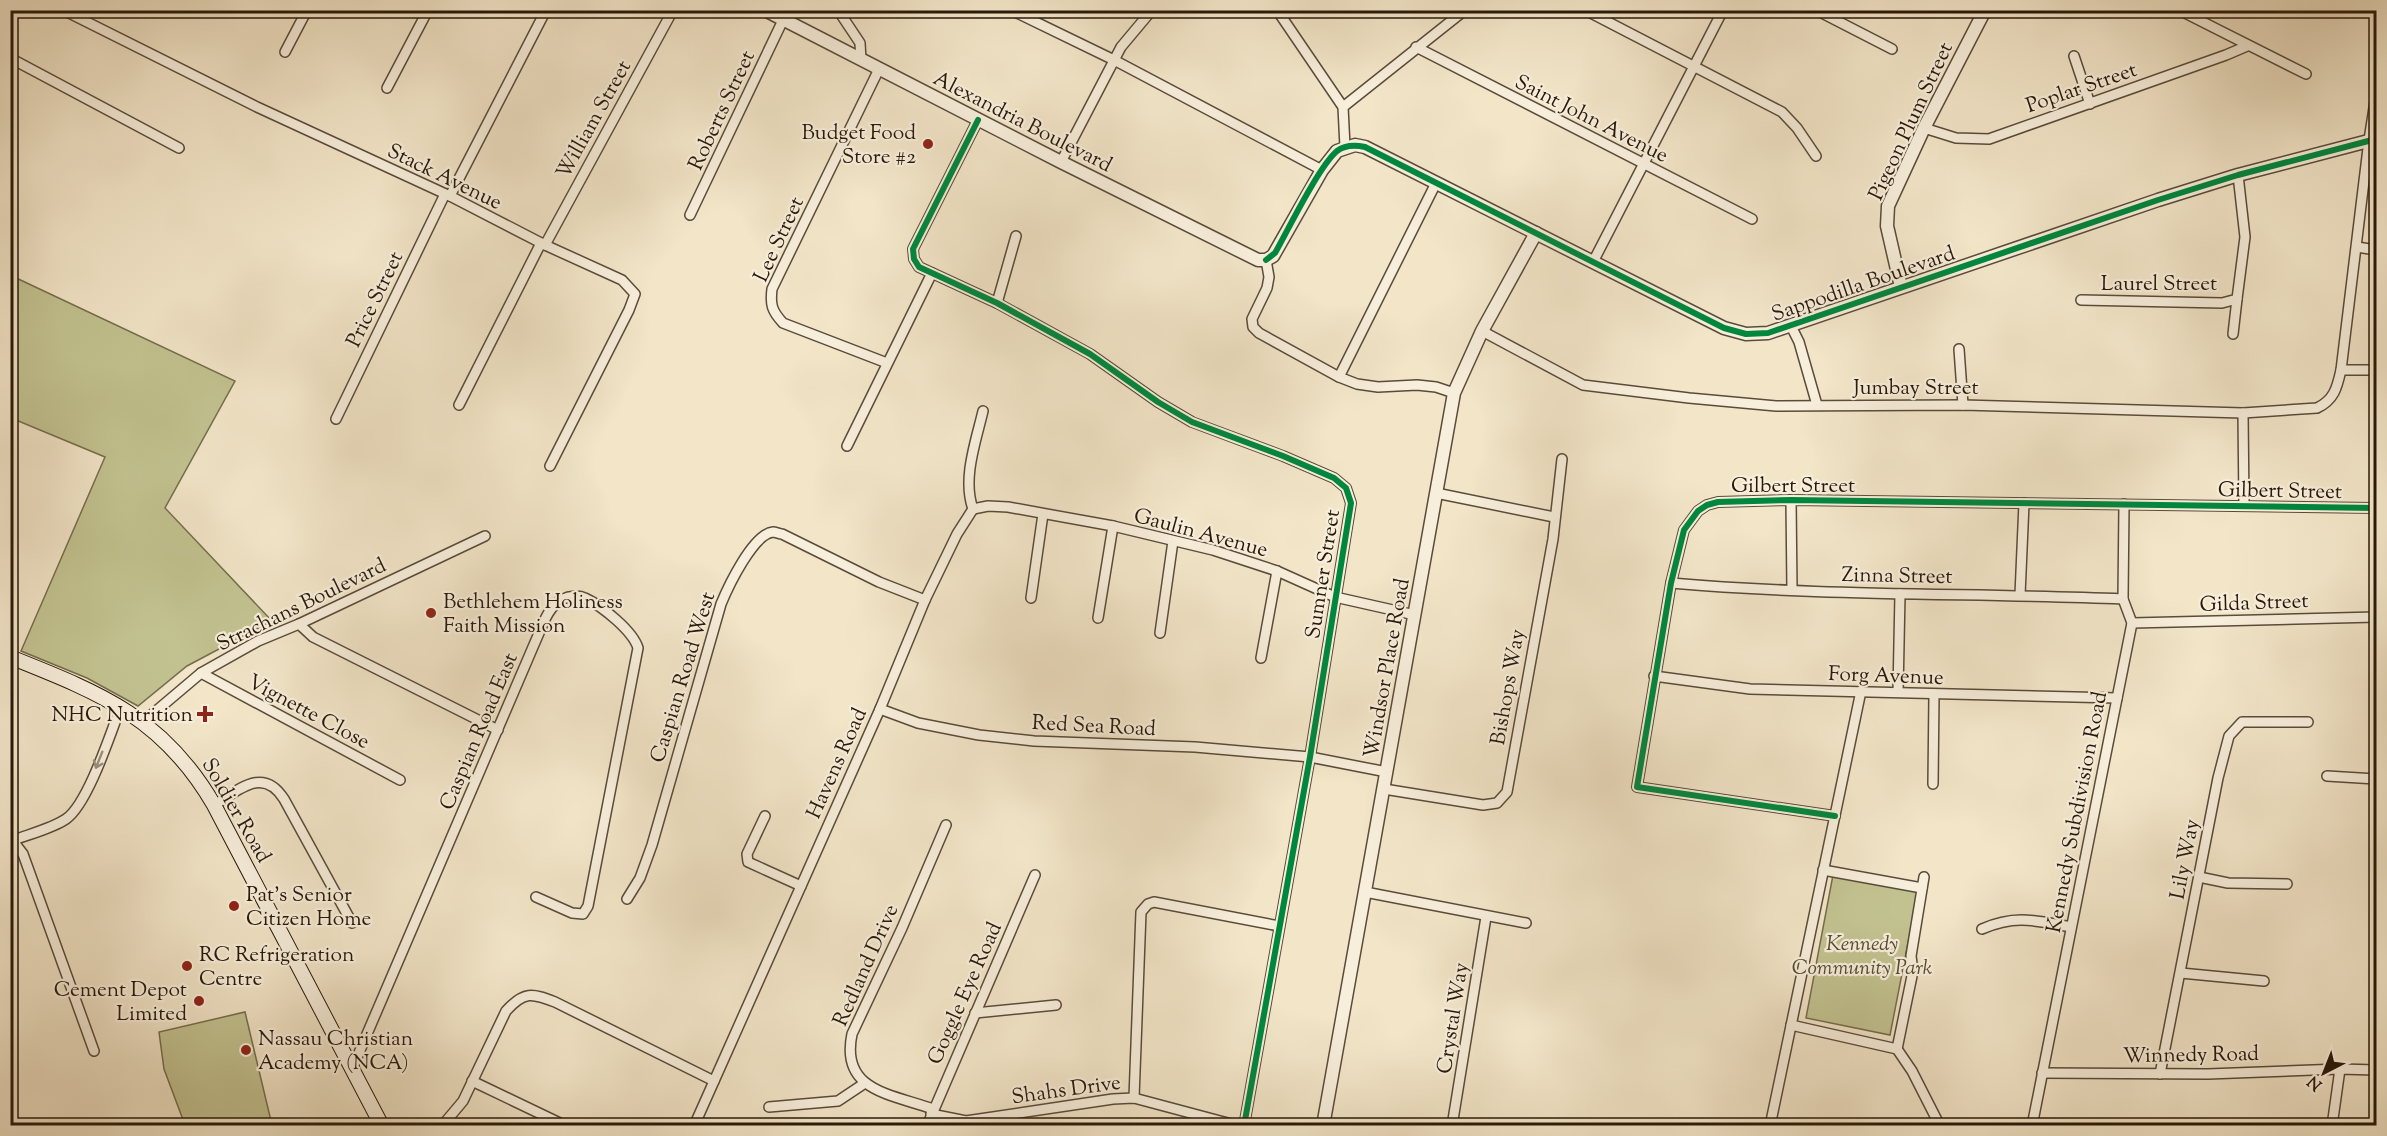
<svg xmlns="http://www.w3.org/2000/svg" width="2387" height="1136" viewBox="0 0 2387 1136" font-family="'Sorts Mill Goudy',serif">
  <rect width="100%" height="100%" fill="#f2e5c8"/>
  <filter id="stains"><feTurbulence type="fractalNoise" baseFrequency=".00333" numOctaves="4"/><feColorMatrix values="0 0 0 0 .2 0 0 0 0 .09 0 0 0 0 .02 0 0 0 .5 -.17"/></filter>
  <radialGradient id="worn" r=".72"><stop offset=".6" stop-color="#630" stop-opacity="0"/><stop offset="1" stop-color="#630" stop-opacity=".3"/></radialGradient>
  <!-- green -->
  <g fill="#c2c290" stroke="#756d4d" stroke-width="1.5">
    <path d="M12,276L235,381L165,508L272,621L187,666L138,706L87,678L21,651L105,457L11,418L10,280Z"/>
    <path d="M1833,875L1918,892L1890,1035L1806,1018Z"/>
    <path d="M245,1012L272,1125H185L164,1069L159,1032Z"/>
  </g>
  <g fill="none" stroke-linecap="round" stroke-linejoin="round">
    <defs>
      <g id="minor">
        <path d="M63,10L257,107L450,196L545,245L622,280L635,294L629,310L550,466"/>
        <path d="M838,10L860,43L861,60"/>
        <path d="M1011,10L1114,60L1322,170"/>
        <path d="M1277,10L1343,107L1345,147"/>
        <path d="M1585,10L1782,112L1797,128L1816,156"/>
        <path d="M1816,10L1892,49"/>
        <path d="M2179,10L2306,74"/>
        <path d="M1416,47L1752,219"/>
        <path d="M285,52L307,10"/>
        <path d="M2074,56L2090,104"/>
        <path d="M10,58L179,148"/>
        <path d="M879,69L772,289C770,305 772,311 783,323L887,363"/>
        <path d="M387,88L428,10"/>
        <path d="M1343,107L1465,10"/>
        <path d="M978,120L913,249L914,259L919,267L997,303L1090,354L1158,402L1192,422L1283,456L1334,478L1346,488L1351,503L1310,757L1244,1126"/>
        <path d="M1924,128L1956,138L1989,139L2226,55L2247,46"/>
        <path d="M1061,162L1121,47L1152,10"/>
        <path d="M450,196L546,10"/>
        <path d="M690,215L783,20"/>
        <path d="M545,245L673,10"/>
        <path d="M2357,247L2376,250"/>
        <path d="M1266,260L1269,277L1267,288L1252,319L1253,327L1259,333L1339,377L1357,384L1378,387L1417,385L1436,387L1454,393"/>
        <path d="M1593,262L1723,10"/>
        <path d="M2081,300L2222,303L2237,299L2245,237L2238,175"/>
        <path d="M997,303L1016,236"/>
        <path d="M1791,326L1799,342L1817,405"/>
        <path d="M1482,331L1583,385L1689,398L1776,406L1963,405L2243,413L2317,408C2334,400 2337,388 2341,370L2369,140L2376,95"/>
        <path d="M2233,334L2237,299"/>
        <path d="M1959,349L1963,405"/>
        <path d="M2341,370H2376"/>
        <path d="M1339,377L1436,183"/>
        <path d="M459,405L541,243"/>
        <path d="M2243,413L2244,506"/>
        <path d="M336,419L445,194"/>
        <path d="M847,446L932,273"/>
        <path d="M1436,493L1554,517"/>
        <path d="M1791,500L1792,590"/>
        <path d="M973,509L988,506L1008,507L1113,526L1213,550L1277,571L1335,597L1415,615"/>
        <path d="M973,509C962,479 976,441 983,411"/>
        <path d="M1671,583C1821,596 1972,593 2123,599"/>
        <path d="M2020,595L2024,503"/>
        <path d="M1031,598L1043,514"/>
        <path d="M1098,618L1113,526"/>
        <path d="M2132,623L2376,617"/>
        <path d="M299,624L313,637L498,730"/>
        <path d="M1160,633L1173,541"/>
        <path d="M1261,658L1277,571"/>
        <path d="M201,673L400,780"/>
        <path d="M1654,676L1750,689L2117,698"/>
        <path d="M1898,692L1900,594"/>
        <path d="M880,709L918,723L979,735L1034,741L1195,747L1310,757L1387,772"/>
        <path d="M143,722L201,673L258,641L299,624L485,536"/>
        <path d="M2327,776L2376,779"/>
        <path d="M1933,784L1934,695"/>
        <path d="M1384,789L1483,805L1497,803L1507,792L1553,539L1562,459"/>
        <path d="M214,805C239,790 263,766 284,799L352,923"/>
        <path d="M765,816L747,854L748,862L801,886"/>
        <path d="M1835,816L1637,787L1671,583L1684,530L1698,511L1707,505L1718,502L1791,500L2376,508"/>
        <path d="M10,837L23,854L94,1051"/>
        <path d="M14,840C30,834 53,828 66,819C88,804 111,732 121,706"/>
        <path d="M1823,870L1922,888"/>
        <path d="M2199,877L2228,883L2287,884"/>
        <path d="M1365,892L1526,923"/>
        <path d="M627,899L640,878L652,845L721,604C728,587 753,534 773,532C776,532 779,534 782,534L879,582L925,600"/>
        <path d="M1982,929C2016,914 2037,921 2071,927"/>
        <path d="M2181,973L2264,981"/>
        <path d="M975,1013L1056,1005"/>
        <path d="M1791,1025L1897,1049L1912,1071L1940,1126"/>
        <path d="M1897,1049L1913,971L1911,956L1924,877"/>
        <path d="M352,1069L539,633C544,621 550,605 563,599C569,596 579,595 585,598C602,606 633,631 638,648L588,906L583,914L572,913L536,897"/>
        <path d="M2042,1073L2208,1074L2340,1069L2376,1070"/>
        <path d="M2160,1074L2218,778L2229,736L2242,722H2308"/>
        <path d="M472,1081L566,1126"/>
        <path d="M1134,1098L1141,912L1148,904L1154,902L1279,926"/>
        <path d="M769,1107L838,1101L865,1083"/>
        <path d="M933,1109C891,1094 840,1091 852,1034L902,928L946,825"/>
        <path d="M931,1114L966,1121L1113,1099L1134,1098L1239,1126"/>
        <path d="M442,1126L463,1101L506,1011C524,991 532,993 555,1002L714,1081"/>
        <path d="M694,1126L880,709L925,600L957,534L973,509"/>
        <path d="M927,1126L1035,875"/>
        <path d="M1452,1126L1486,917"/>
        <path d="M1770,1126L1861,691"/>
        <path d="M2032,1126L2132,623L2123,599L2124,504"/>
        <path d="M2332,1126L2340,1069"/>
      </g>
      <g id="tertiary">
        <path d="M765,10L1061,162L1258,260H1266L1273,256L1322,170L1337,151L1355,145L1365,147L1724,328L1746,334L1768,333L2158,200L2238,175L2376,139"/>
        <path d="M1901,287L1887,226L1888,206L1924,128L1985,10"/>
        <path d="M1323,1126L1454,393L1482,331L1536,233"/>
      </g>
      <path id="secondary" d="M10,657C100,693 163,717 214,805L382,1126"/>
    </defs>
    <!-- minor casing -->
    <use href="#minor" stroke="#5a4b3a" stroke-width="12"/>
    <!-- tertiary casing -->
    <use href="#tertiary" stroke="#5a4b3a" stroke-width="15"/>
    <!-- secondary casing -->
    <use href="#secondary" stroke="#28180a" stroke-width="16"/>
    <!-- minor -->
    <use href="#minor" stroke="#f7eedb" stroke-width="9"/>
    <!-- tertiary -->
    <use href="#tertiary" stroke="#f7eedb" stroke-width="12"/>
    <!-- secondary -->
    <use href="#secondary" stroke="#f7eedb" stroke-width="14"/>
    <defs>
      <g id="cycleway">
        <path d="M978,120L913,249L914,259L919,267L997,303L1090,354L1158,402L1192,422L1283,456L1334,478L1346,488L1351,503L1310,757L1244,1126"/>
        <path d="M1266,260L1275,253C1288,230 1319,166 1337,151C1345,145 1355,145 1365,147L1724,328L1746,334L1768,333L2158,200L2238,175L2376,139"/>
        <path d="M1835,816L1637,787L1671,583L1684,530L1698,511L1707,505L1718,502L1791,500L2376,508"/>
      </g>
    </defs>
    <!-- cycleway casing -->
    <use href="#cycleway" stroke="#f7eedb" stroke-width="10"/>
    <!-- cycleway -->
    <use href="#cycleway" stroke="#00873e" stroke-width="6"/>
  </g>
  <!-- one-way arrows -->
  <defs><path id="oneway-shaft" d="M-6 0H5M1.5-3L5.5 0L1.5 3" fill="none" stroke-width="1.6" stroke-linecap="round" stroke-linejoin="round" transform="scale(1.5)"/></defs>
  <use stroke="#9a8e7d" href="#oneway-shaft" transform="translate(99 760) rotate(112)"/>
  <!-- markers -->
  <g fill="#8f2418" stroke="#f7eedb" stroke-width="2">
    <circle cx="928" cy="144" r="6"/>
    <circle cx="431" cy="613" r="6"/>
    <path d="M202 705h6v6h6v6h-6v6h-6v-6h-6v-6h6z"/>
    <circle cx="234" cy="906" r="6"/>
    <circle cx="187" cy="966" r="6"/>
    <circle cx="199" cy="1001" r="6"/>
    <circle cx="246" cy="1050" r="6"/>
  </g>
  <g text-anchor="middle" stroke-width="4.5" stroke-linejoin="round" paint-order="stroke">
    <!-- street labels -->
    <g font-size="21" fill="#28180a" stroke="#f7eedb">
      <text transform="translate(2081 87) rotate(-19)" y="7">Poplar Street</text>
      <text transform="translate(721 110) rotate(-65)" y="7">Roberts Street</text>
      <text transform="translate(1592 118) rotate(27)" y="7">Saint John Avenue</text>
      <text transform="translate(593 119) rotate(-61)" y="7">William Street</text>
      <text transform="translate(1023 121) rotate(27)" y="7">Alexandria Boulevard</text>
      <text transform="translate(1910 121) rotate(-65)" y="7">Pigeon Plum Street</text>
      <text transform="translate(445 176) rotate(26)" y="7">Stack Avenue</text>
      <text transform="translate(778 239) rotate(-65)" y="7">Lee Street</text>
      <text transform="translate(1863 283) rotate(-19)" y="7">Sappodilla Boulevard</text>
      <text x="2159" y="290">Laurel Street</text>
      <text transform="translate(374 299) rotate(-64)" y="7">Price Street</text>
      <text x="1916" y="394">Jumbay Street</text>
      <text x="1793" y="492">Gilbert Street</text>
      <text transform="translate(2280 490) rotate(1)" y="7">Gilbert Street</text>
      <text transform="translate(1201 532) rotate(15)" y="7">Gaulin Avenue</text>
      <text transform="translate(1322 574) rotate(-81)" y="7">Sumner Street</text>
      <text transform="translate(1897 575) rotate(1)" y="7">Zinna Street</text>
      <text transform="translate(2254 602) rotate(-2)" y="7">Gilda Street</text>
      <text transform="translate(301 604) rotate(-26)" y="7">Strachans Boulevard</text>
      <text transform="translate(1386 668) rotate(-80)" y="7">Windsor Place Road</text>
      <text transform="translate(1886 675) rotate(2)" y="7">Forg Avenue</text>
      <text transform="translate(682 677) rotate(-73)" y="7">Caspian Road West</text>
      <text transform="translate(1507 687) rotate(-80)" y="7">Bishops Way</text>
      <text transform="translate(309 711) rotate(28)" y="7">Vignette Close</text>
      <text transform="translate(1094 725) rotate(3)" y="7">Red Sea Road</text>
      <text transform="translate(478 731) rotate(-67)" y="7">Caspian Road East</text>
      <text transform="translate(836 763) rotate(-66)" y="7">Havens Road</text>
      <text transform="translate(237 810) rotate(60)" y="7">Soldier Road</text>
      <text transform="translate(2076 812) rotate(-79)" y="7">Kennedy Subdivision Road</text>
      <text transform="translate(2184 859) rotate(-79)" y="7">Lily Way</text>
      <text transform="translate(865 965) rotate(-66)" y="7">Redland Drive</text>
      <text transform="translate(964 993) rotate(-66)" y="7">Goggle Eye Road</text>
      <text transform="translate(1452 1018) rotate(-81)" y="7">Crystal Way</text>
      <text transform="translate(2191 1054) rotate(-1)" y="7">Winnedy Road</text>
      <text transform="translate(1066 1089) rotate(-8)" y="7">Shahs Drive</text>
    </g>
    <!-- poi labels -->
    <g font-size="21" fill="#28180a" stroke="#f7eedb" text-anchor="start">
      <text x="916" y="139" text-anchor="end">Budget Food<tspan x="916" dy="24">Store #2</tspan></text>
      <text x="443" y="608">Bethlehem Holiness<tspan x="443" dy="24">Faith Mission</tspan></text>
      <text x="193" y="721" text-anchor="end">NHC Nutrition</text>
      <text x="246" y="901">Pat's Senior<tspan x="246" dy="24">Citizen Home</tspan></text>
      <text x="199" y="961">RC Refrigeration<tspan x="199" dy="24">Centre</tspan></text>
      <text x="187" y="996" text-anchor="end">Cement Depot<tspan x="187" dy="24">Limited</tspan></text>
      <text x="258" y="1045">Nassau Christian<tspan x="258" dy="24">Academy (NCA)</tspan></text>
    </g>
    <!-- park labels -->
    <g font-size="21" font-style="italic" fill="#564b32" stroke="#f7eedb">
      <text x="1862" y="950">Kennedy<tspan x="1862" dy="24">Community Park</tspan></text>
    </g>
  </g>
  <!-- margin -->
  <rect width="2387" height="1136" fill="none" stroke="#f2e5c8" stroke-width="36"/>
  <rect x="12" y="12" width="2363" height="1112" fill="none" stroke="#28180a" stroke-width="3"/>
  <rect x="18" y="18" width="2351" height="1100" fill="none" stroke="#28180a" stroke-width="1.5"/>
  <!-- north arrow -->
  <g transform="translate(2324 1073) rotate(222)" stroke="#f7eedb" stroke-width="4.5" paint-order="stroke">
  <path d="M0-4.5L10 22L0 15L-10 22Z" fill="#28180a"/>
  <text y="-9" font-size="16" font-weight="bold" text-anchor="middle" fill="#28180a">N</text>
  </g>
  <rect width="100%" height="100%" filter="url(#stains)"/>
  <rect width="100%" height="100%" fill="url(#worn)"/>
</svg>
